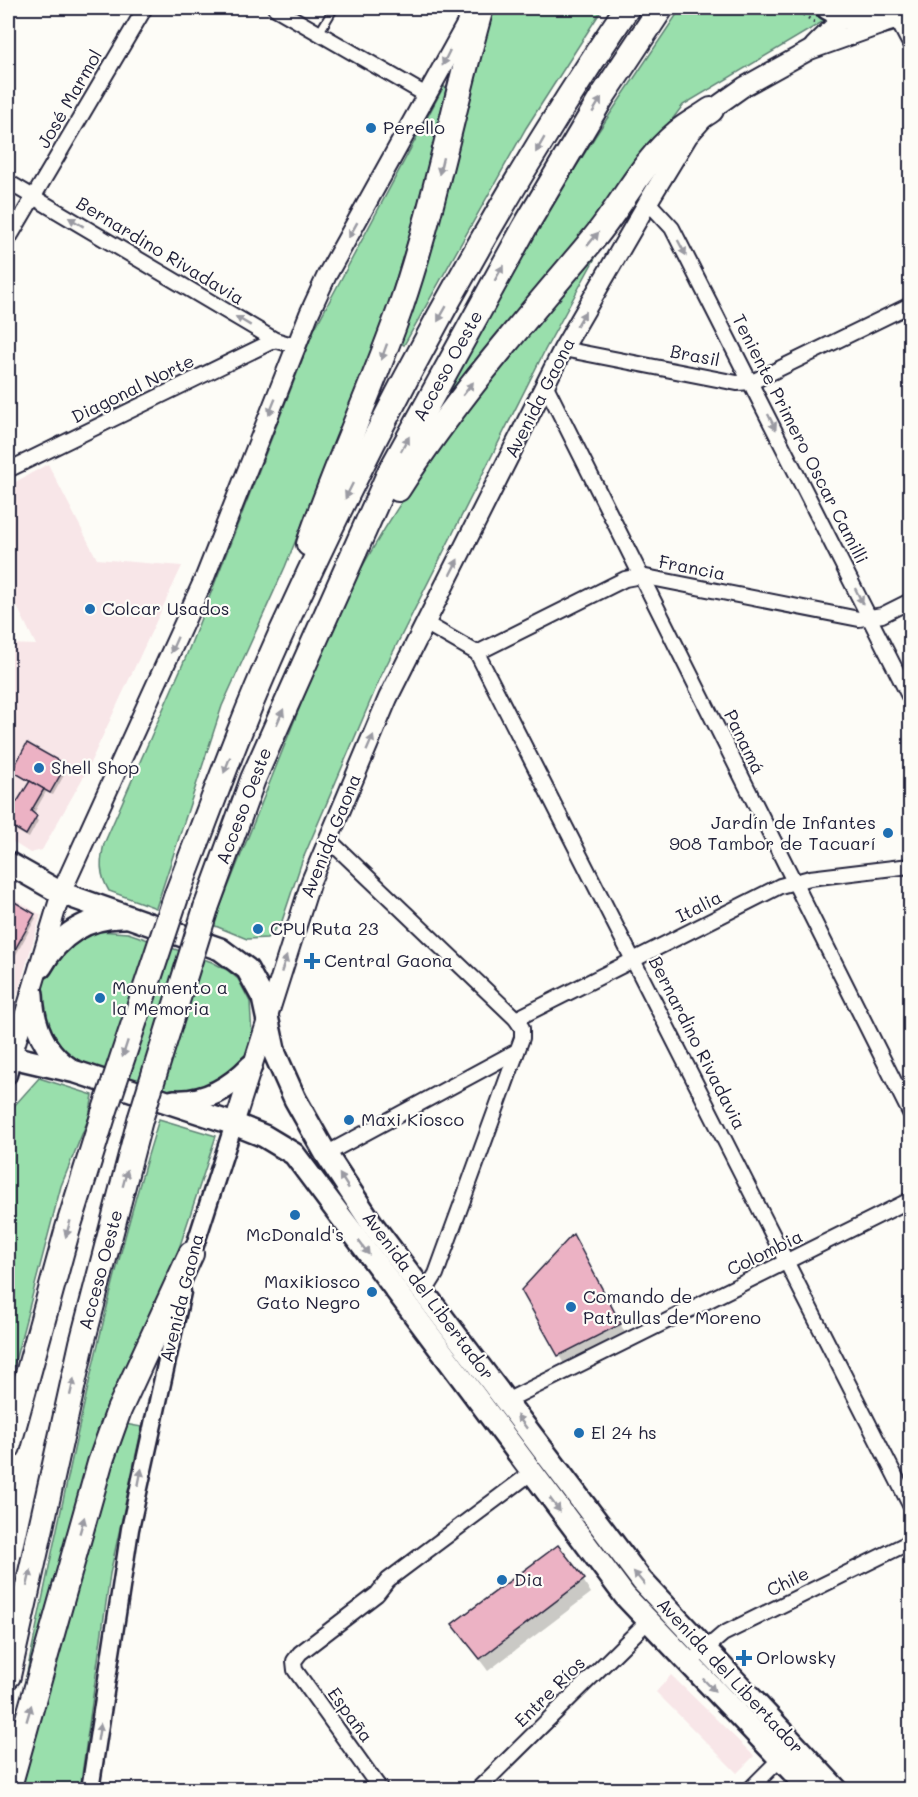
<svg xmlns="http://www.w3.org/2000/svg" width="918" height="1797" viewBox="0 0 918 1797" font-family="Mali,sans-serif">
  <rect width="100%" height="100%" fill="#fdfcf7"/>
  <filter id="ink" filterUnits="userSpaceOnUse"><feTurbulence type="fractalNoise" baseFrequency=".0167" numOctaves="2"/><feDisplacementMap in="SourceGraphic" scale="12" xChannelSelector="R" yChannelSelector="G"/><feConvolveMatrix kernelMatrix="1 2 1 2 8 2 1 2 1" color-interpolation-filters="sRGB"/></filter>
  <g filter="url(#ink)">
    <!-- built -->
    <g fill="#f8e6e8">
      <path d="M48,464L97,559L182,566L84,776L42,850L30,853L8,839V644L36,645L8,588V486Z"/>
      <path d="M8,895L41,915L8,1026Z"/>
      <path d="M671,1675L754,1756L737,1773L656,1692Z"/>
    </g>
    <!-- green -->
    <g fill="#99dfac" stroke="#5e8074" stroke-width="1.5">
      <path d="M489,8H603L526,128L404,345L399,341Z"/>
      <path d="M681,8H805L824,21L683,105L593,225L440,411L437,409L529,242L596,135Z"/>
      <path d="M444,86L446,89L428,173L381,329L285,567L222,706L156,908L109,891C99,874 100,862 104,844L185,659L314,330Z"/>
      <path d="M600,249L545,350L381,676L302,861L282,921L267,938L247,939L213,925L338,611C381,529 435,447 493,374C527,331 565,290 600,249Z"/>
      <path d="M98,931L128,933L212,962L227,970L238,979L250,1002L252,1036L245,1060L229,1080L176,1096L71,1063L38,1015L42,975L70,940Z"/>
      <path d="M39,1078L93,1095L89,1117L61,1186L8,1388V1128L14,1106Z"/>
      <path d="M159,1119L216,1136L169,1279L22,1696C63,1502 100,1308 159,1119Z"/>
      <path d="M125,1424L142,1427L110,1574L80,1789L18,1790L110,1454Z"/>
    </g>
    <!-- shadow -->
    <g fill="#0003">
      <path d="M8,750L11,755L8,762Z"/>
      <path d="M65,766L67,770L53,795L46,792L33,815L38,821L29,838L8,826V799L17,804L30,783L13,771Z"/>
      <path d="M8,900L36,918L12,962L8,960Z"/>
      <path d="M8,966L11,971L8,976Z"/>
      <path d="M583,1254L630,1342L569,1373L523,1291Z"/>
      <path d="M583,1580L591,1593L488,1671L454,1625Z"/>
    </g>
    <!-- building -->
    <g fill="#ecb2c4" stroke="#22223b" stroke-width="1.5">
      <path d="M27,743L66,765L50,793L12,771Z"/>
      <path d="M30,781L44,789L31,811L37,816L26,835L8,824V797L17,802Z"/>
      <path d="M8,898L35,914L9,960L8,959Z"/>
      <path d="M573,1234L621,1324L558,1356L521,1290Z"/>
      <path d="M558,1545L585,1579L480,1659L452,1624Z"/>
    </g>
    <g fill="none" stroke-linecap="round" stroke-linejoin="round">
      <defs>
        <path id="service" d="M319,33L334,8"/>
        <g id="minor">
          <path d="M275,8L428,96"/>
          <path d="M891,8L910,44"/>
          <path d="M8,182L275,340L296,346"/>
          <path d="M648,202L672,228L910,698"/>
          <path d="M8,240L145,8"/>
          <path d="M563,349L737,383L752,382L910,305"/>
          <path d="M546,386L910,1113"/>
          <path d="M8,470L275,340"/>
          <path d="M425,623L477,653L910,1505"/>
          <path d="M477,653L625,579L641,576L859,619L882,615L910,601"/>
          <path d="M329,840L516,1019L522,1028V1038L436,1274L424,1293"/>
          <path d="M516,1019L780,886L810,878L910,866"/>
          <path d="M326,1154L517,1051"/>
          <path d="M506,1401L910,1200"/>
          <path d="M688,1664L723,1634L910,1542"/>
          <path d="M381,1790L295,1670L294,1661L300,1653L377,1594L388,1580L531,1473"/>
          <path d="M477,1790L648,1621"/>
          <path d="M749,1790L780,1759"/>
        </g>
        <g id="tertiary">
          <path d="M8,1075L12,1056"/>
          <path d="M189,1264L234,1124"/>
          <path d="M90,1790L130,1529L182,1292"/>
        </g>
        <g id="secondary">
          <path d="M814,46L852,8"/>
          <path d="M12,1056L61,893L205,577L309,314L327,275L475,8"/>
          <path d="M234,1124L311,881L388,698L563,349L648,202L688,136L711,110L745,86L810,50L883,24"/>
        </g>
        <g id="primary">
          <path d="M827,8C861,27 875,30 910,11"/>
          <path d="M8,863L61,893L220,949L247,969L263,998L275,1054L295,1099L326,1154L372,1224L642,1581L837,1790"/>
          <path d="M41,967C58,936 87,916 124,917"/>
          <path d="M32,994C33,1024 44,1052 70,1069"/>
          <path d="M8,1056L76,1072L234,1124L264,1136L294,1154L625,1596L810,1790"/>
          <path d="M174,1101C205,1103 230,1088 251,1066"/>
        </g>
        <g id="motorway">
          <path d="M398,489C456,398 526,319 595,237C623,203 643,161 677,133C687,124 700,118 711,110"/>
          <path d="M309,544C336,464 373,387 401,306C434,209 453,107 481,8"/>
          <path d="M177,894C210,809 241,722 279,638C378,420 493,206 627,8"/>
          <path d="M206,908L253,779L390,472L525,227L602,97L661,8"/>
          <path d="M8,1447L68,1228L104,1113"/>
          <path d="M8,1676L82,1343L140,1120"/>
          <path d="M8,1790L100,1463L119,1410L191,1254"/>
        </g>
      </defs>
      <!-- service casing -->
      <use href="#service" stroke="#22223b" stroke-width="11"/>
      <!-- minor casing -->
      <use href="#minor" stroke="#22223b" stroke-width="18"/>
      <!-- tertiary casing -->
      <use href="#tertiary" stroke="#22223b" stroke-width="21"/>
      <!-- secondary casing -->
      <use href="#secondary" stroke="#22223b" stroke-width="22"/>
      <!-- primary casing -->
      <use href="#primary" stroke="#22223b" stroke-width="26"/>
      <!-- motorway casing -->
      <use href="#motorway" stroke="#22223b" stroke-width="28"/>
      <!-- path -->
      <path stroke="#22223b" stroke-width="3" stroke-dasharray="1.5 4.5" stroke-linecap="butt" d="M793,8L816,23"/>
      <!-- service -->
      <use href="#service" stroke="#fdfcf7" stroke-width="7"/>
      <!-- minor -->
      <use href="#minor" stroke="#fdfcf7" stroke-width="14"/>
      <!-- tertiary -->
      <use href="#tertiary" stroke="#fdfcf7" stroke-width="16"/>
      <!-- secondary -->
      <use href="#secondary" stroke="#fdfcf7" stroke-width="18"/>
      <!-- primary -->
      <use href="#primary" stroke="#fdfcf7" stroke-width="21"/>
      <!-- motorway -->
      <use href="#motorway" stroke="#fdfcf7" stroke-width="24"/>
      <defs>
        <g id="motorway-bridge">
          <path d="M104,1113L177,894"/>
          <path d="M140,1120L206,908"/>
        </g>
      </defs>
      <!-- motorway-bridge casing -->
      <use href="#motorway-bridge" stroke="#22223b" stroke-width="28" stroke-linecap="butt"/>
      <!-- motorway-bridge -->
      <use href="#motorway-bridge" stroke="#fdfcf7" stroke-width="24"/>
    </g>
    <!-- one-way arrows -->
    <defs><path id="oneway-solid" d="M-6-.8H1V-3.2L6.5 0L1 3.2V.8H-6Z" transform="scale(1.5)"/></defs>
    <g fill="#9a9aa2">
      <use href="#oneway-solid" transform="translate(446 58) rotate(116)"/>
      <use href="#oneway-solid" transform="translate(597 105) rotate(-59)"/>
      <use href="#oneway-solid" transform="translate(540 145) rotate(120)"/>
      <use href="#oneway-solid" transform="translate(441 166) rotate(103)"/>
      <use href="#oneway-solid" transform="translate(76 222) rotate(-149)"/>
      <use href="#oneway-solid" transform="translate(353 230) rotate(119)"/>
      <use href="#oneway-solid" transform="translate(593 239) rotate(-50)"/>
      <use href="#oneway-solid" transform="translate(682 248) rotate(62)"/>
      <use href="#oneway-solid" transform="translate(499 273) rotate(-61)"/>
      <use href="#oneway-solid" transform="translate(442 314) rotate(120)"/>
      <use href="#oneway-solid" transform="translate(581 319) rotate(-60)"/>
      <use href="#oneway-solid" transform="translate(243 321) rotate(-149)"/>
      <use href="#oneway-solid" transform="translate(384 352) rotate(110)"/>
      <use href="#oneway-solid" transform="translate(468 389) rotate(-52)"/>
      <use href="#oneway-solid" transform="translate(272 407) rotate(112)"/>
      <use href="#oneway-solid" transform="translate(772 422) rotate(63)"/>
      <use href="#oneway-solid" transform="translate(405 444) rotate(-61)"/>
      <use href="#oneway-solid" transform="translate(349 491) rotate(116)"/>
      <use href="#oneway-solid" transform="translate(454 567) rotate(-63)"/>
      <use href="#oneway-solid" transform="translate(859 596) rotate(63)"/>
      <use href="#oneway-solid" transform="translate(174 645) rotate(114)"/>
      <use href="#oneway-solid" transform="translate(280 717) rotate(-66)"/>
      <use href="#oneway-solid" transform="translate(370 743) rotate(-67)"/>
      <use href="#oneway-solid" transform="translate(227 765) rotate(111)"/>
      <use href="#oneway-solid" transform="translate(284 964) rotate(-72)"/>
      <use href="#oneway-solid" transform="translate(125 1049) rotate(108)"/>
      <use href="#oneway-solid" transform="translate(125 1178) rotate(-75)"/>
      <use href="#oneway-solid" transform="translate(344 1181) rotate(-123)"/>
      <use href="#oneway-solid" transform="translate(68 1229) rotate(106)"/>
      <use href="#oneway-solid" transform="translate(364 1248) rotate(53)"/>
      <use href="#oneway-solid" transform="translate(72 1387) rotate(-77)"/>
      <use href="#oneway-solid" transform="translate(522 1422) rotate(-127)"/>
      <use href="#oneway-solid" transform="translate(140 1477) rotate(-79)"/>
      <use href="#oneway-solid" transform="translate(555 1505) rotate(53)"/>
      <use href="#oneway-solid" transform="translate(82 1525) rotate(-74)"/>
      <use href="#oneway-solid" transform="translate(29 1578) rotate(-77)"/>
      <use href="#oneway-solid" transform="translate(639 1578) rotate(-130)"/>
      <use href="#oneway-solid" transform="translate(709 1685) rotate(46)"/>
      <use href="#oneway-solid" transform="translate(29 1713) rotate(-74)"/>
      <use href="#oneway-solid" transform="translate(99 1732) rotate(-81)"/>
    </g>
  </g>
  <!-- markers -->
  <g fill="#1f6fb2" stroke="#fdfcf7" stroke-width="2">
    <circle cx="371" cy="128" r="6"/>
    <circle cx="90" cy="609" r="6"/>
    <circle cx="39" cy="768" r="6"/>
    <circle cx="888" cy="833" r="6"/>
    <circle cx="258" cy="929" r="6"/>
    <path d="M309 952h6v6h6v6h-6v6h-6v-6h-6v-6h6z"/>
    <circle cx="100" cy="998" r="6"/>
    <circle cx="349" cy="1120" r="6"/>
    <circle cx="295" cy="1215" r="6"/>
    <circle cx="372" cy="1292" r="6"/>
    <circle cx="571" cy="1307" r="6"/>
    <circle cx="579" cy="1433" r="6"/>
    <circle cx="502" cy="1580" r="6"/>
    <path d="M741 1649h6v6h6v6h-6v6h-6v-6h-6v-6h6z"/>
  </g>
  <g text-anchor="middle" stroke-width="4.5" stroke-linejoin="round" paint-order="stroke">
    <!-- street labels -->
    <g font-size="18" fill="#22223b" stroke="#fdfcf7">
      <text transform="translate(70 99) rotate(-60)" y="6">José Marmol</text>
      <text transform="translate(160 251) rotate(31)" y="6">Bernardino Rivadavia</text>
      <text transform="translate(695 356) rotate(11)" y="6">Brasil</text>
      <text transform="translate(448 366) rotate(-61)" y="6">Acceso Oeste</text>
      <text transform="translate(133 389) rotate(-26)" y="6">Diagonal Norte</text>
      <text transform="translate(540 398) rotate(-63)" y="6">Avenida Gaona</text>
      <text transform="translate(800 439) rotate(63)" y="6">Teniente Primero Oscar Camilli</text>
      <text transform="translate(692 568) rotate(11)" y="6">Francia</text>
      <text transform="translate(744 742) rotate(64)" y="6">Panamá</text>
      <text transform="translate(244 806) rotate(-69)" y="6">Acceso Oeste</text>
      <text transform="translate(331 836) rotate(-68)" y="6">Avenida Gaona</text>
      <text transform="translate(699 907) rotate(-27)" y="6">Italia</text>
      <text transform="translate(697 1043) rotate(63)" y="6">Bernardino Rivadavia</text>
      <text transform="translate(765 1253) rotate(-26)" y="6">Colombia</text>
      <text transform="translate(101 1270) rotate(-75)" y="6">Acceso Oeste</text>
      <text transform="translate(428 1296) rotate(53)" y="6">Avenida del Libertador</text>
      <text transform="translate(182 1298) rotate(-76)" y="6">Avenida Gaona</text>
      <text transform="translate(788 1582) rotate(-26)" y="6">Chile</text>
      <text transform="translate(730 1676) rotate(47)" y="6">Avenida del Libertador</text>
      <text transform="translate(550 1692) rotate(-45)" y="6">Entre Ríos</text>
      <text transform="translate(350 1715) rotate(54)" y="6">España</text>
    </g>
    <!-- poi labels -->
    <g font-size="18" fill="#22223b" stroke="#fdfcf7" text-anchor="start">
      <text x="383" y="134">Perello</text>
      <text x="102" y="615">Colcar Usados</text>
      <text x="51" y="774">Shell Shop</text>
      <text x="876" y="829" text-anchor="end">Jardín de Infantes<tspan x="876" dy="21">908 Tambor de Tacuarí</tspan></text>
      <text x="270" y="935">CPU Ruta 23</text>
      <text x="324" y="967">Central Gaona</text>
      <text x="112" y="994">Monumento a<tspan x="112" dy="21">la Memoria</tspan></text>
      <text x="361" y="1126">Maxi Kiosco</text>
      <text x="295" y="1241" text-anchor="middle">McDonald's</text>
      <text x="360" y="1288" text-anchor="end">Maxikiosco<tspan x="360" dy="21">Gato Negro</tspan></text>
      <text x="583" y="1303">Comando de<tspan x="583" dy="21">Patrullas de Moreno</tspan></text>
      <text x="591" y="1439">El 24 hs</text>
      <text x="514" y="1586">Dia</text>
      <text x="756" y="1664">Orlowsky</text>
    </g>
  </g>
  <!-- margin -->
  <rect width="918" height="1797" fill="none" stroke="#fdfcf7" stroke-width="30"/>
  <rect x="15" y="15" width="888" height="1767" fill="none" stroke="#22223b" stroke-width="2" filter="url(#ink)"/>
</svg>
